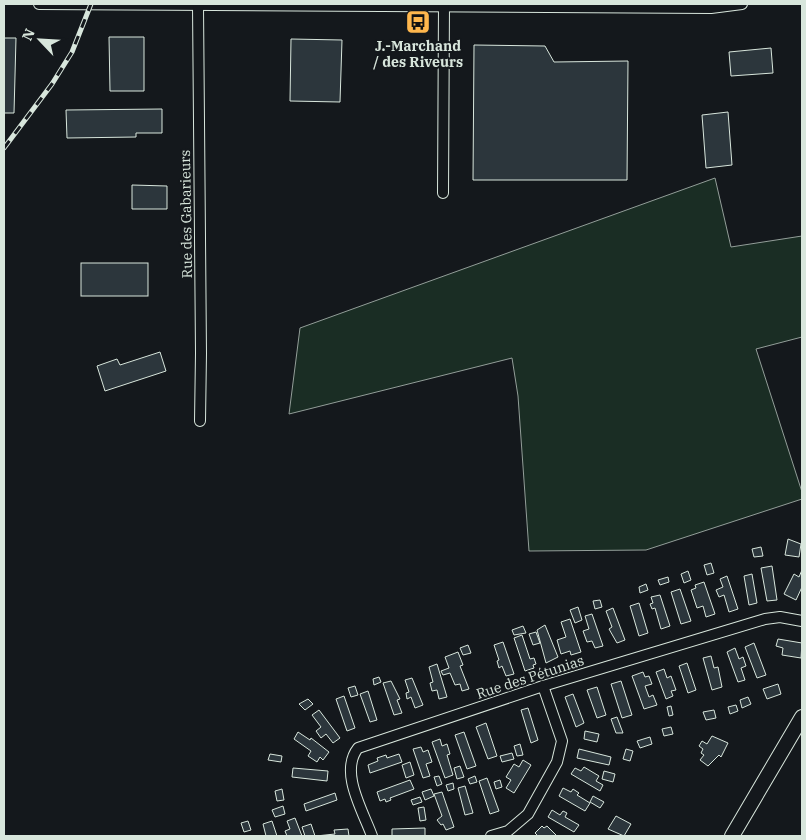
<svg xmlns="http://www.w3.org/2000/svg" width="806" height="840" viewBox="0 0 806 840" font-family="'IBM Plex Serif',serif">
  <rect width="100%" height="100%" fill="#14181c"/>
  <!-- green -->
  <path fill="#1a2d24" stroke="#939e99" d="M715,178L731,247L802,236V337L756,349L802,492V499L646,550L529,551L518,396L512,358L289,414L300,328Z"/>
  <!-- building -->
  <g fill="#2c363c" stroke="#d8e6dc">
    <path d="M109,37H144V91H110Z"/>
    <path d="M4,38H16L14,113H4Z"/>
    <path d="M291,39L342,40L340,102L290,101Z"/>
    <path d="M474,45L545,46L554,62L628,61L627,180H473Z"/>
    <path d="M771,48L773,73L731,76L729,52Z"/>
    <path d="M162,109V133H136V137L67,138L66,110Z"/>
    <path d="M728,112L732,165L706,168L702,115Z"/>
    <path d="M132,185L167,186V209H132Z"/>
    <rect x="81" y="263" width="67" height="33"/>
    <path d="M160,352L166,371L105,391L97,366L117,359L120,365Z"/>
    <path d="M788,539L801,544L799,557L785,555Z"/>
    <path d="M761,547L763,556L754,557L752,549Z"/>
    <path d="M711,563L714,573L707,575L704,565Z"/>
    <path d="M772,566L777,600L767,601L761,568Z"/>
    <path d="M802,570V587L796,600L784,594L794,574L799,577Z"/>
    <path d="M688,571L691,580L684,583L681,574Z"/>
    <path d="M752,574L757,603L749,605L744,576Z"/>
    <path d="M727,576L738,609L729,612L724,595L719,597L716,590L723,587L720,579Z"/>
    <path d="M668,577L669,582L660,585L658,580Z"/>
    <path d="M704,582L715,614L706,617L703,606L697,608L691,590L696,588L695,585Z"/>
    <path d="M646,584L648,590L640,593L639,587Z"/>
    <path d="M680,589L691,621L681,624L671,592Z"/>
    <path d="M660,595L670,626L661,629L655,608L652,609L650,604L653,603L651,597Z"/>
    <path d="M600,600L602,607L595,609L593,601Z"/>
    <path d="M639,603L648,633L639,636L630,606Z"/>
    <path d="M578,607L582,620L575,623L570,610Z"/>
    <path d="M613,608L625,640L617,643L609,629L612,627L606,611Z"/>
    <path d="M592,614L603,646L595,648L592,641L587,642L583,631L589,629L585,616Z"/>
    <path d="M570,619L581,652L571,655L570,651L561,654L557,640L566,637L561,622Z"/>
    <path d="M545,625L558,657L546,663L537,630Z"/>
    <path d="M523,626L526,633L514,635L512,630Z"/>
    <path d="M536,632L540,643L533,645L529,634Z"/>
    <path d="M522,635L530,659L534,658L536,664L533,665L534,668L525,671L514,638Z"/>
    <path d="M778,639L802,643L801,658L782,655L783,648L776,646Z"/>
    <path d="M503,642L514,674L506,676L502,666L499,668L497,661L499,660L494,645Z"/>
    <path d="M754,643L766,675L757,678L745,647Z"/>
    <path d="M468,645L471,653L463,655L460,648Z"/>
    <path d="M735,648L739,659L743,657L746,666L741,668L745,680L738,682L727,652Z"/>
    <path d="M458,652L463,665L460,666L469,689L462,691L460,684L455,685L450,673L443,675L441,671L449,668L445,657Z"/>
    <path d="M711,656L714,668L718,667L722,687L712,690L703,658Z"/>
    <path d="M687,663L696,690L688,693L679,666Z"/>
    <path d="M437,664L447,697L439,699L437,690L432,691L430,683L433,682L429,667Z"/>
    <path d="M664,669L667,678L671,676L676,690L671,691L673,696L666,699L656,672Z"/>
    <path d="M643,672L645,677L649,676L652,684L645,686L649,697L653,695L657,705L644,709L632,676Z"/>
    <path d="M379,677L381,682L374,685L373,679Z"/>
    <path d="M412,678L423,705L415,708L411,697L407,699L406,693L409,692L405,680Z"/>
    <path d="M391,681L400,699L397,700L402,713L394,715L383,683Z"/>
    <path d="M621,681L632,715L622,718L611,684Z"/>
    <path d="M778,684L781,694L767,699L763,689Z"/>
    <path d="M355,686L358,695L351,697L348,688Z"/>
    <path d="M597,687L606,715L597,718L587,690Z"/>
    <path d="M368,691L377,720L370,722L360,694Z"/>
    <path d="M573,694L584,723L576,727L565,697Z"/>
    <path d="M344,696L355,728L347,731L336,699Z"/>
    <path d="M748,697L751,704L742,708L740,700Z"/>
    <path d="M308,699L313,704L305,710L299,704Z"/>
    <path d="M736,705L738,711L730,714L728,707Z"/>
    <path d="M671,706L673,715L669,716L667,707Z"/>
    <path d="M528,708L538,740L531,743L521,710Z"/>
    <path d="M319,710L340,738L333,743L326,734L321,738L316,731L321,727L312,715Z"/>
    <path d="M714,710L716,718L706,720L703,712Z"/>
    <path d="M617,717L623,733H616L611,719Z"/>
    <path d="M486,723L497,756L488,759L476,727Z"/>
    <path d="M671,727L673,734L664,736L662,729Z"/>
    <path d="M585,731L599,734L597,742L584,739Z"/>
    <path d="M298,732L310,740L311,738L329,752L323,760L320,757L317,762L308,756L311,751L294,739Z"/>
    <path d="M464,732L476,766L467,769L455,735Z"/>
    <path d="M712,736L728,743L721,757L719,755L708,766L700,760L704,755L701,753L703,749L699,746L702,741L707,744Z"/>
    <path d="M650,737L652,744L640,748L637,741Z"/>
    <path d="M440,739L442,746L447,744L450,754L447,755L453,775L445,778L432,742Z"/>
    <path d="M520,744L523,755L517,756L514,746Z"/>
    <path d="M421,747L423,752L428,750L432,762L426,764L430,776L423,778L413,749Z"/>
    <path d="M579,749L611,757L609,765L577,758Z"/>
    <path d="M626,749L633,751L630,761L623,759Z"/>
    <path d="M512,753L514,759L502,762L500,756Z"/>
    <path d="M270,754L282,756L281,762L268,760Z"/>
    <path d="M399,754L402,762L370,773L368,765L378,761L377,758L386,755L387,758Z"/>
    <path d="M523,760L531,765L514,793L506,788L511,780L506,777L514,764L519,767Z"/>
    <path d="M410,762L414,775L406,778L402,765Z"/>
    <path d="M460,766L464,777L457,779L454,768Z"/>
    <path d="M584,767L599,776L596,781L603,785L600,791L571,774L575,768L581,771Z"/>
    <path d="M293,768L328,771L327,781L292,777Z"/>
    <path d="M604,771L615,774L613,782L602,779Z"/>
    <path d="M439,776L442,784L437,786L434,777Z"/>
    <path d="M475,776L477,782L470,784L468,779Z"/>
    <path d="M487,778L499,811L490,814L479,781Z"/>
    <path d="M410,780L414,789L390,798L391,800L386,802L385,799L380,801L377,792Z"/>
    <path d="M500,780L502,787L496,789L494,782Z"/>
    <path d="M453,783L454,789L448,791L446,785Z"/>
    <path d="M465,786L473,813L465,815L458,788Z"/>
    <path d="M563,788L571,792L573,789L579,793L577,795L590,803L585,811L559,796Z"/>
    <path d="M282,789L284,800L277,801L275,791Z"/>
    <path d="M431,789L434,796L425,800L422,792Z"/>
    <path d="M442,792L454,827L446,830L443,824L441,825L437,820L442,816L434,794Z"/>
    <path d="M335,793L337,800L306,811L304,804Z"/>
    <path d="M593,796L604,802L600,808L590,802Z"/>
    <path d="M420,797L422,802L413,805L411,800Z"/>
    <path d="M283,806L285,814L275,817L272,810Z"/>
    <path d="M424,807L426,820L420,821L418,808Z"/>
    <path d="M552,810L560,815L563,811L567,813L565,817L579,825L574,832L548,817Z"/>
    <path d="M616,816L631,824L624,836L608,829Z"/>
    <path d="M295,818L302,836H287L285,831L290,829L287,821Z"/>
    <path d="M248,821L251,830L244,832L241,823Z"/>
    <path d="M272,821L277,836H266L263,824Z"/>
    <path d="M311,824L315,836H305L302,827Z"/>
    <path d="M542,826L544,828L547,826L557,836H538L535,833Z"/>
    <path d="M425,828V836H392V829Z"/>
    <path d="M348,829L349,836H316L335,834L334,830Z"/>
  </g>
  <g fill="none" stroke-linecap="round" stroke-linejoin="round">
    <defs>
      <g id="street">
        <path d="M39,4L711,8L742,4"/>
        <path d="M198,6L201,353L200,421"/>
        <path d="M443,193L444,4"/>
        <path d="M372,836C363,811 339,772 358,748L543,686L765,619L780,617L802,621"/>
        <path d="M491,836L508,831L528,814L557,762L562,741L543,686"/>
      </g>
      <path id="secondary" d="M732,836L802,717"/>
    </defs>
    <!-- street casing -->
    <use href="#street" stroke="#d8e6dc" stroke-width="12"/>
    <!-- secondary casing -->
    <use href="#secondary" stroke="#d8e6dc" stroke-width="16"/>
    <!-- street -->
    <use href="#street" stroke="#14181c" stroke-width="10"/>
    <!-- secondary -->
    <use href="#secondary" stroke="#14181c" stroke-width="14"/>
    <defs>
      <path id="rail" d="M4,148L52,84L72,52L91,4"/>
    </defs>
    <!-- rail casing -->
    <use href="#rail" stroke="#d8e6dc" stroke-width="5"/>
    <!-- rail -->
    <use href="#rail" stroke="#14181c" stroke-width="3" stroke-dasharray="9" stroke-linecap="butt"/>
  </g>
  <!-- icons -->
  <defs>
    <symbol id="bus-square" viewBox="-11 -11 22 22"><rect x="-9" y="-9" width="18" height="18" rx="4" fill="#ffb74d" stroke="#14181c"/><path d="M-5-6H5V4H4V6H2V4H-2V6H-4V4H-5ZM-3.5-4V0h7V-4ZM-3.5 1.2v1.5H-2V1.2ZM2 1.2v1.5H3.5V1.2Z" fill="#111"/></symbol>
  </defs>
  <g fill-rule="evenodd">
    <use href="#bus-square" x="404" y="8" width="28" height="28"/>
  </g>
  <g text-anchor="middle" stroke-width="4" stroke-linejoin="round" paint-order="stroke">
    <!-- poi labels -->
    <g font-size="14" font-weight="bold" fill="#d8e6dc" stroke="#14181c">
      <text x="418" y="51">J.-Marchand<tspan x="418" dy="16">/ des Riveurs</tspan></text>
    </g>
    <!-- street labels -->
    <g font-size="14" fill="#d8e6dc" stroke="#14181c">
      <text transform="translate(186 214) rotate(-91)" y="5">Rue des Gabarieurs</text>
      <text transform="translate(530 677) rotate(-18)" y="5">Rue des Pétunias</text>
    </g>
  </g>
  <!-- border -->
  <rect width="806" height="840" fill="none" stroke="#d8e6dc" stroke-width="10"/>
  <!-- north arrow -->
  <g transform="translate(40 40) rotate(295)" stroke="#14181c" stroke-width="4" paint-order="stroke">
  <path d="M0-4L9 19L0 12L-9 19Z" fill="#d8e6dc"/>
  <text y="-8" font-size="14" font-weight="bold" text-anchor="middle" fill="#d8e6dc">N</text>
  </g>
</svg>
